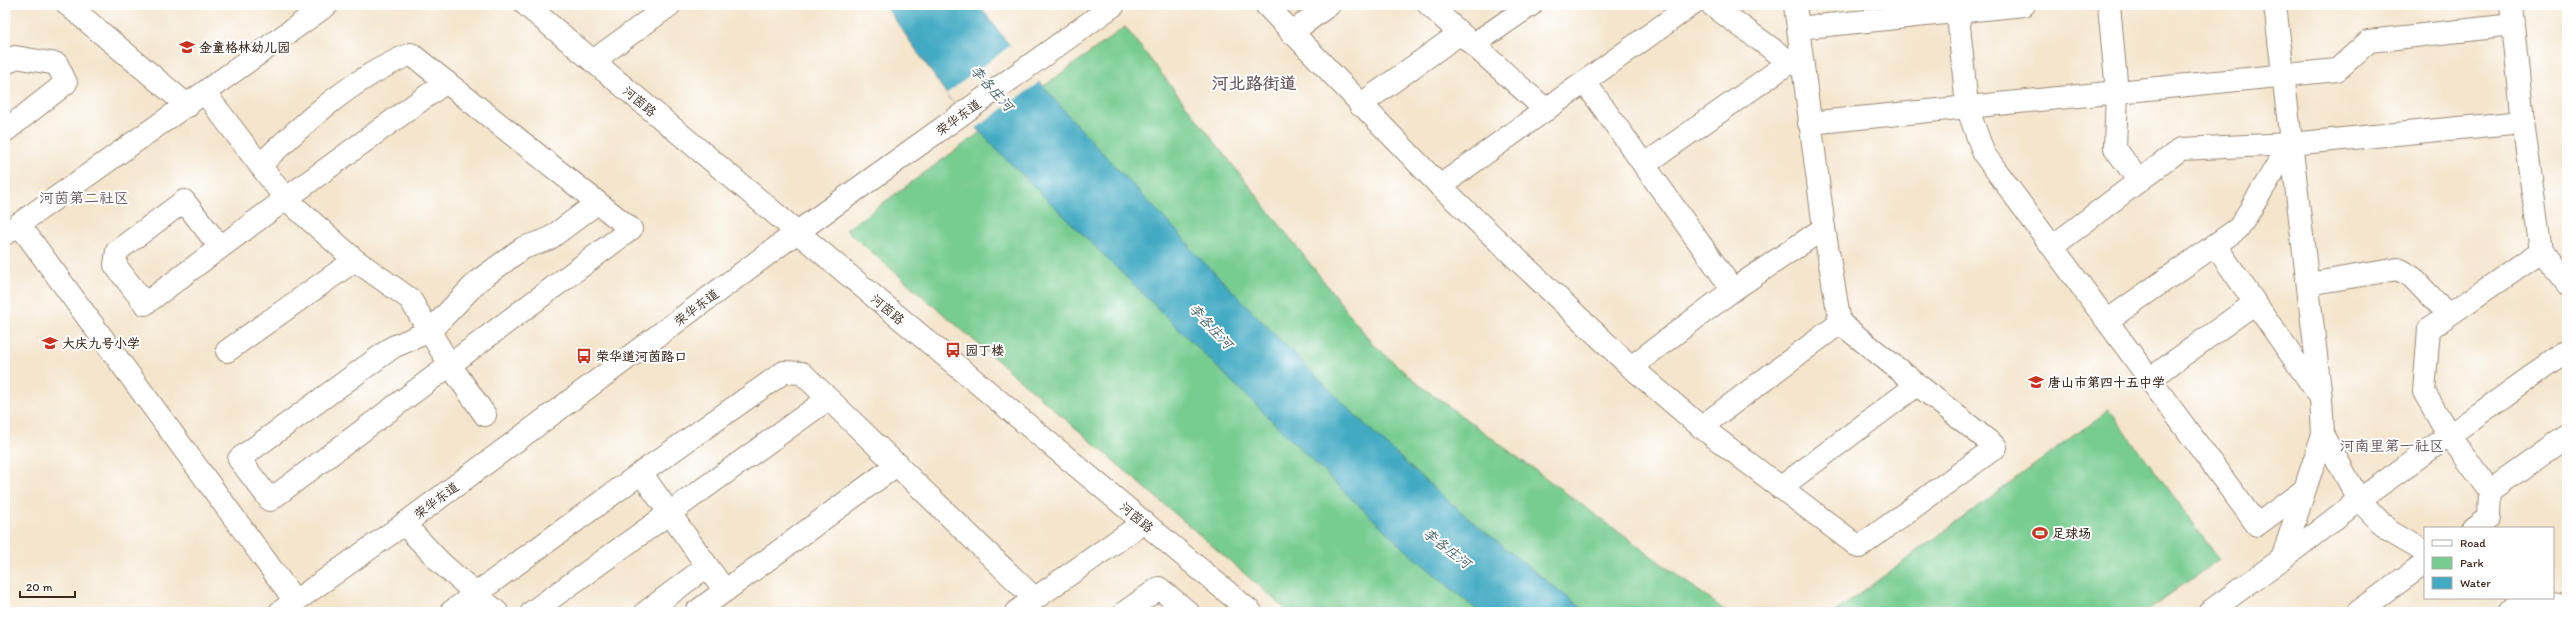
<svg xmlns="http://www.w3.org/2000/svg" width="2572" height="617" viewBox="0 0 2572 617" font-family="Itim,'LXGW WenKai TC',sans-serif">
  <rect width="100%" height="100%" fill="#fff"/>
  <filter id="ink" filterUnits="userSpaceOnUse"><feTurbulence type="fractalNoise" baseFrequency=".025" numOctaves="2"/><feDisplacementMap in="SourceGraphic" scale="8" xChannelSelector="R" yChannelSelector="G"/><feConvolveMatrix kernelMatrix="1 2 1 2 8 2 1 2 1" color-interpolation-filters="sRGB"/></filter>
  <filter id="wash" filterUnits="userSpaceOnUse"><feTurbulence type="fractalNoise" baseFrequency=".012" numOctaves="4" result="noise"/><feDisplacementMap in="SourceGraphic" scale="16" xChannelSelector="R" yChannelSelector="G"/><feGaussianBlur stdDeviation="0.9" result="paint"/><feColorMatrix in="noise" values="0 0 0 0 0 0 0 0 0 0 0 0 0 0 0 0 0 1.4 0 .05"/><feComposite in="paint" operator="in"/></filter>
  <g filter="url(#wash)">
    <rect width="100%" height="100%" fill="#f4e5cc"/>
    <!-- green -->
    <g fill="#77cc90" stroke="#597b57">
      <path d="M1125,27L1372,343L1417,383L1727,612H1289L846,230Z"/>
      <path d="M2109,410L2219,559L2145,612H1835Z"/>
    </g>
    <!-- water -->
    <path fill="#43aac3" stroke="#3f6a70" d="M885,5H979C1042,92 1117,169 1191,246H1188C1264,322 1338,402 1418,474C1472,523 1529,568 1587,612H1479L1407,551L1334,482L998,151L950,99Z"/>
    <!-- pier -->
    <path fill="#f4e5cc" d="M1011,45L1041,81L975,129L946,94Z"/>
  </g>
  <g filter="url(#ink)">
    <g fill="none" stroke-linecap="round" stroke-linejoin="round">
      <defs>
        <g id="minor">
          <path d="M68,5L188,106"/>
          <path d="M526,5L1251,612"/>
          <path d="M1266,5L1440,186L1631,367L1701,427L1859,547L1996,447L1840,323L1824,228L1795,5"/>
          <path d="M1429,5L1546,110"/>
          <path d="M1712,5L1790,62L1803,68"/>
          <path d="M1957,5L1967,107L1984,154L2257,525L2304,490"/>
          <path d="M2109,5L2117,92L2115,148L2139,181"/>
          <path d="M2511,5L2523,122L2541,251L2567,285"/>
          <path d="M1798,28L2024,5"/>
          <path d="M1291,33L1329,5"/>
          <path d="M1474,44L1531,5"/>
          <path d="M593,61L670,5"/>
          <path d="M5,64L15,57L57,64L66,83L5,131"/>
          <path d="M1585,82L1733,290"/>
          <path d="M205,93L285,198L355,260L410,299L450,365L485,415"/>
          <path d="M1360,105L1459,34"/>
          <path d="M1809,123L2337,70L2369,41L2513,25"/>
          <path d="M260,165C306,121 352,78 411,54L631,229L270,500L239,459L393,347L430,331L478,281L523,248L549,239L597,203"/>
          <path d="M1644,165L1790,62"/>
          <path d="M1440,186L1691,5"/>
          <path d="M19,224L295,601"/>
          <path d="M5,234L327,5"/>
          <path d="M2215,245L2319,395"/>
          <path d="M2053,246L2181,149L2290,144L2523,122"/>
          <path d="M220,247L184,201L117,251L115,265L145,304C244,229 345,155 446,82"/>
          <path d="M2308,284L2398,269L2412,277L2448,315"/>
          <path d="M2108,320L2239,228L2290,144"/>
          <path d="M227,351L355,260"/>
          <path d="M1631,367L1733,290L1824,228"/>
          <path d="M2150,379L2255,303"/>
          <path d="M1701,427L1840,323"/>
          <path d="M2323,434L2359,500L2389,531L2425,552"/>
          <path d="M641,473L725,591"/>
          <path d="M1780,488L1917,385"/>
          <path d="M2490,491L2567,436"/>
          <path d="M404,524L442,564L497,612"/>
          <path d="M2474,528L2489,517L2490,491L2449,435L2424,392L2429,329L2541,251"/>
          <path d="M2282,559L2359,500L2567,351"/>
          <path d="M2523,598L2567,607"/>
          <path d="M280,612L404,524L796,233L1114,5"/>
          <path d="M451,612L641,473L784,372L802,373L1034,598"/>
          <path d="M532,612L828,399"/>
          <path d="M646,612L707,566"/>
          <path d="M696,612L898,464"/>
          <path d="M1016,612L1144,522"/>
          <path d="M1125,612L1159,588L1188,612"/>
          <path d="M2209,612L2282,559L2323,434L2321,398L2275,5"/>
          <path d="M2358,612L2425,563"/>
          <path d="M2508,612L2526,599"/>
        </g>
      </defs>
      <!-- minor casing -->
      <use href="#minor" stroke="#988875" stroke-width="24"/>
      <!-- minor -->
      <use href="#minor" stroke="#fff" stroke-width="22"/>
    </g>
  </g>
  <!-- icons -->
  <defs>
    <symbol id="school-bare" viewBox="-9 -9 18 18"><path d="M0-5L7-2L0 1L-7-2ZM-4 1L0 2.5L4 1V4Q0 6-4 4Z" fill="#c8321e" stroke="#fff" stroke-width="2.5" paint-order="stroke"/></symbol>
    <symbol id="bus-bare" viewBox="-9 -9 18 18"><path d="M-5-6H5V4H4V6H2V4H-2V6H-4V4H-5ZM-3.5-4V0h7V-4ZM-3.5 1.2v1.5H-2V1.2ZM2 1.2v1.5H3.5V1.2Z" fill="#c8321e" stroke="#fff" stroke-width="2.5" paint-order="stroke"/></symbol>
    <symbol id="stadium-bare" viewBox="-9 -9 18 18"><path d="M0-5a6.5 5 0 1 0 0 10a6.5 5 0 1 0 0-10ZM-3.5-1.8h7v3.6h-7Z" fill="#c8321e" stroke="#fff" stroke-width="2.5" paint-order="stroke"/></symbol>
  </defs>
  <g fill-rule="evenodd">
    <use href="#school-bare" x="176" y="36" width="22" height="22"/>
    <use href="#school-bare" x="39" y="332" width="22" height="22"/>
    <use href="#bus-bare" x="942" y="339" width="22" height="22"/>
    <use href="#bus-bare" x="573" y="345" width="22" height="22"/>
    <use href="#school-bare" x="2025" y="371" width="22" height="22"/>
    <use href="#stadium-bare" x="2029" y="522" width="22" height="22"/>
  </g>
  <g text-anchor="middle" stroke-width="4" stroke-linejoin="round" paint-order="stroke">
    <!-- poi labels -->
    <g font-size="13" font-weight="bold" fill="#3b2a1e" stroke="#fff" text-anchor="start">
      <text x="199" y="52">金童格林幼儿园</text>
      <text x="62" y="348">大庆九号小学</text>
      <text x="965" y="355">园丁楼</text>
      <text x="596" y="361">荣华道河茵路口</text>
      <text x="2048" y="387">唐山市第四十五中学</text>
      <text x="2052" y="538">足球场</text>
    </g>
    <!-- street labels -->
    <g font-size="13" fill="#3b2a1e" stroke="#fff">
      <text transform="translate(640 101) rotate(40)" y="5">河茵路</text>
      <text transform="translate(958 117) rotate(-36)" y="5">荣华东道</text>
      <text transform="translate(696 307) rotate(-37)" y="5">荣华东道</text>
      <text transform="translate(888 309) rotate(40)" y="5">河茵路</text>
      <text transform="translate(436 500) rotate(-37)" y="5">荣华东道</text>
      <text transform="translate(1137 517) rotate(40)" y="5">河茵路</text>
    </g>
    <!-- water labels -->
    <g font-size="14" font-style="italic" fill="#3e5d60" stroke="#fff">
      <text transform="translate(992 88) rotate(48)" y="5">李各庄河</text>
      <text transform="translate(1211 326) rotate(47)" y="5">李各庄河</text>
      <text transform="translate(1447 548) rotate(38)" y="5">李各庄河</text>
    </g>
    <!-- quarter labels -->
    <g font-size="15" fill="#63545b" stroke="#fff">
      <text x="84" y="203">河茵第二社区</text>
      <text x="2392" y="451">河南里第一社区</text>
    </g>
    <!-- district labels -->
    <g font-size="17" font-weight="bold" fill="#63545b" stroke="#fff">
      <text x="1254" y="89">河北路街道</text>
    </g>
  </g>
  <!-- margin -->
  <rect width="2572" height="617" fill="none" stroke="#fff" stroke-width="20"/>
  <!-- legend -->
  <rect x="2424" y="527" width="130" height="72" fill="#ffffff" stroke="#b1aaa5"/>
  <rect x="2432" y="540" width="20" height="6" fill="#ffffff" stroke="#b1aaa5"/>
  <text x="2460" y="547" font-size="12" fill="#3b2a1e">Road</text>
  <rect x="2432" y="557" width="20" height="12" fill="#77cc90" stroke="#b1aaa5"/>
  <text x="2460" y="567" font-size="12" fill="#3b2a1e">Park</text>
  <rect x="2432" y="577" width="20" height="12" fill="#43aac3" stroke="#b1aaa5"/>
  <text x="2460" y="587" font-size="12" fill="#3b2a1e">Water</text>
  <!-- scale -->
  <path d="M20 591v6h55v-6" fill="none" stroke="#3b2a1e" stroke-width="2"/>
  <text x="26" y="591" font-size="12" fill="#3b2a1e" stroke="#ffffff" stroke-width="3" paint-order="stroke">20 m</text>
</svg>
